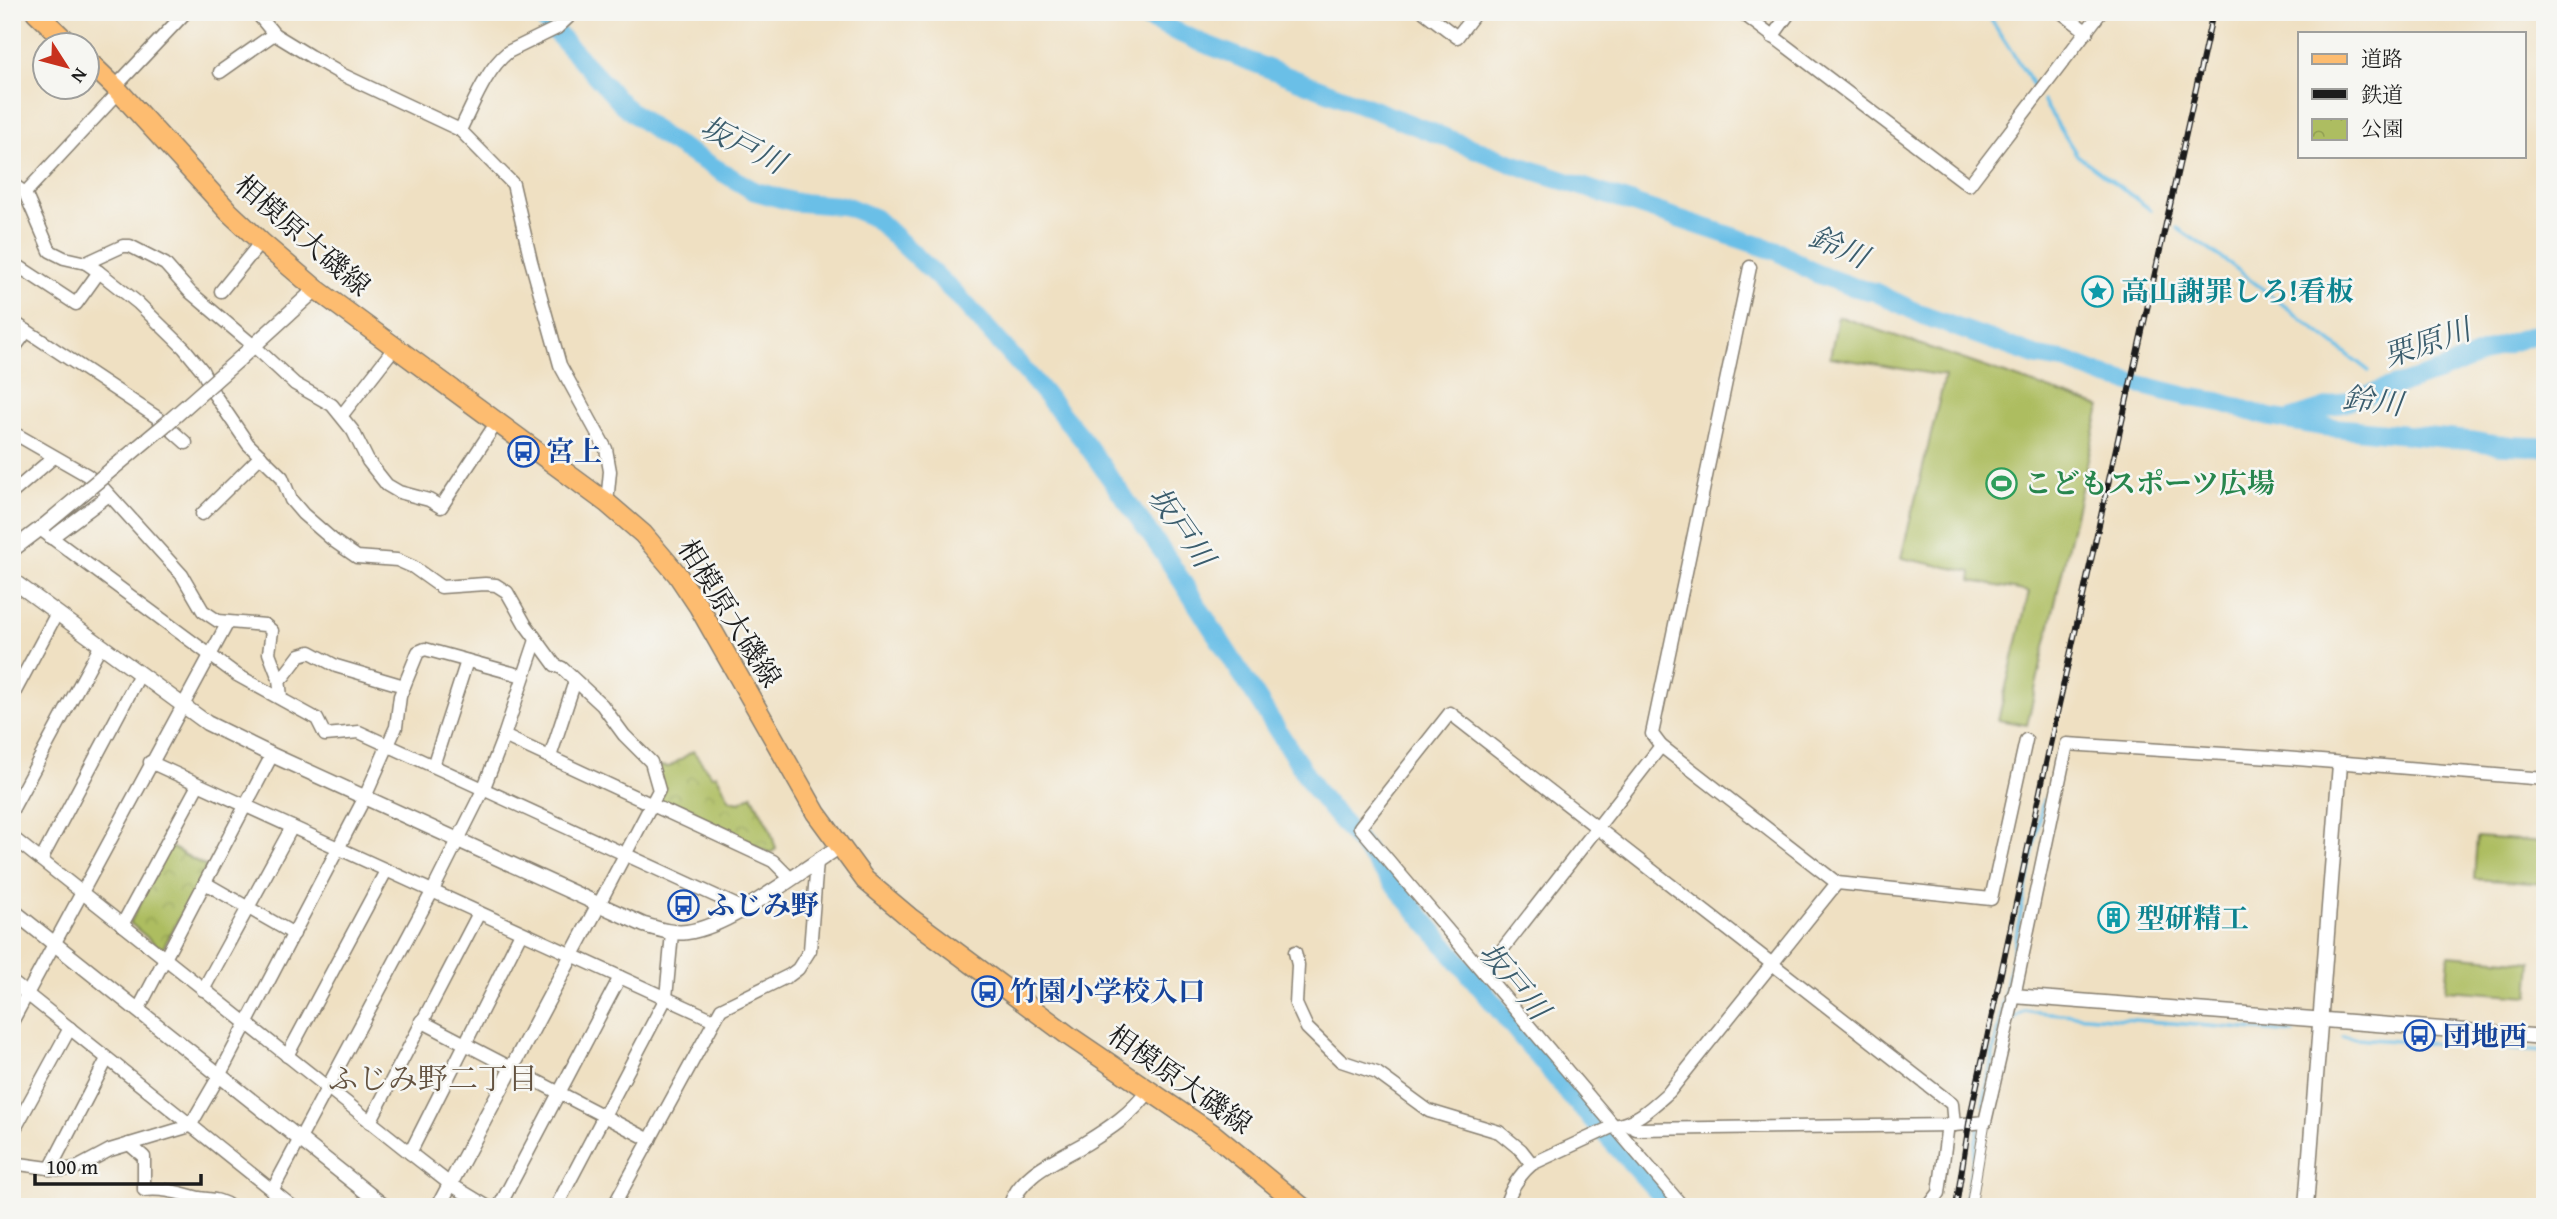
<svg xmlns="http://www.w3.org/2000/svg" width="2557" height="1219" viewBox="0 0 2557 1219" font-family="'Gentium Book Plus','Noto Serif JP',serif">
  <defs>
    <pattern id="park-crowns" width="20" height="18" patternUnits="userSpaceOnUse" patternTransform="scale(1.75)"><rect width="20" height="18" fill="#adbd61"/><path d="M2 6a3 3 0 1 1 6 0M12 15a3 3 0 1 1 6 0" fill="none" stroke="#94a254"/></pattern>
  </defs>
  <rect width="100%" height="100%" fill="#f6f6f2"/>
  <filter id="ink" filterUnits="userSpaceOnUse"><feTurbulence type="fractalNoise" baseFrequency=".0143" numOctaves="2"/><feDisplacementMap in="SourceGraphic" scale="14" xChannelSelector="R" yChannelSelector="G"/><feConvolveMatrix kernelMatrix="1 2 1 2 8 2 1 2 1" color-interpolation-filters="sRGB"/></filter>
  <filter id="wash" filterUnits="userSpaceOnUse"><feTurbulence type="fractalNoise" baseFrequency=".00686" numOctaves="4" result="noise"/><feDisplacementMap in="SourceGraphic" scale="28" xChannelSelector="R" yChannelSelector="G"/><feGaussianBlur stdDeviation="1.57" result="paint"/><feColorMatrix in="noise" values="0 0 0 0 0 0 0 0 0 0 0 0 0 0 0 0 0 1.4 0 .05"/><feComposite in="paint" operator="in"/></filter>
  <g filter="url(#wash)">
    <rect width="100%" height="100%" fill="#efe0c2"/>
    <!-- park -->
    <g fill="url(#park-crowns)" stroke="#646c3e" stroke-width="2">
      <path d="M693,751L712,776L716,774L730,800L740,802L752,795L770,829L776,849L770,853L657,802L660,766L669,767Z"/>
      <path d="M169,846L207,867L162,950L130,923Z"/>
    </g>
    <!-- garden -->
    <g fill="#adbd61" stroke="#646c3e" stroke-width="2">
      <path d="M1838,316L2100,407L2027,725L1998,720L2029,592L1971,581L1972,572L1901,558L1945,376L1830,357Z"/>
      <path d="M2477,837L2545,842V884L2474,879Z"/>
      <path d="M2449,955L2532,962L2529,996L2446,990Z"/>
    </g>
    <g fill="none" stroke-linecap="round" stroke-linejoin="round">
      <!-- stream -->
      <g stroke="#6abfe7" stroke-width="3.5">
        <path d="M1986,12L2035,88"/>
        <path d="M2043,101L2077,155L2151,210"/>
        <path d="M2177,228L2229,263L2369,371"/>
        <path d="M2013,1019L2024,1011L2294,1033"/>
        <path d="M2343,1037L2545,1052"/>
        <path d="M1983,1105L2043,800"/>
        <path d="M1964,1207L1979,1126"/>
      </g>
      <!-- river -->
      <g stroke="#6abfe7" stroke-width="19">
        <path d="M537,12L623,105L665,138L754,191L794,202L846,206L875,218L959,297L1028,374L1084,441L1167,558L1317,792L1576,1102L1671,1207"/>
        <path d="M1132,12L1200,42L1511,163L1779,252L1815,273L1853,287L1875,292L1925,316L2036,356L2066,361L2105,376L2189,397L2220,402L2268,417L2319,426L2473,441L2497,445L2545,447"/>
        <path d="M2291,419L2441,371L2497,347L2545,331"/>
      </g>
    </g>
  </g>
  <g filter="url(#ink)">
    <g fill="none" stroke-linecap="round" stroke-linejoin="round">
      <defs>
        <path id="pedestrian" d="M1971,1207L1985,1122"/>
        <g id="minor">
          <path d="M256,12L274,34L310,56L343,75L460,130L513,184L531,261L560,365L606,449L610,471L607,503"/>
          <path d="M1424,12L1457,37L1476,12"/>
          <path d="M1741,12L1969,185L2101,12"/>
          <path d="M2061,12L2087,32"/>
          <path d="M1772,37L1790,12"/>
          <path d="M220,72L274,34"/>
          <path d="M115,87L186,12"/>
          <path d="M460,130C474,103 485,71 508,52L557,28L574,12"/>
          <path d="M12,184L25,193L50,251L64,258L86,263L99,272L138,303L184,348L202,370L214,394L248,444L282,477L291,500L303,514L334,541L357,557L397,560L413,567L441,587L485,584L496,585L507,592L525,624L555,665L562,668L602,705L624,735L651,762L659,790L598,906"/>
          <path d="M25,193L119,92"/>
          <path d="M12,262L76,304L99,272"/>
          <path d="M86,263L123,246H130L165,264L190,292L254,346L295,384L332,405L353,431L368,461L387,485L399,492L429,500L441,507L497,422"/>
          <path d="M221,291L261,242"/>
          <path d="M12,321L158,418L186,443"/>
          <path d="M12,351L27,331"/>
          <path d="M342,415L395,347"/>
          <path d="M12,432L87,475L104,489L182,575L203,611L218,621L265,625L272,631L269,653L279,679L281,697"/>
          <path d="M12,493L54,457"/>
          <path d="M202,514L261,456"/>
          <path d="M40,529L237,675L317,719L325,735L359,732L744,909"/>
          <path d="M51,538L109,495"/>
          <path d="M279,679L284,676L300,655L310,652L336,666L404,686"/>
          <path d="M12,697L57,613"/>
          <path d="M504,736L773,861L790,878"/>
          <path d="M550,757L575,681"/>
          <path d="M150,762L714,1020"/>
          <path d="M433,766L467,661"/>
          <path d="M12,810L101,645"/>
          <path d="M12,837L410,1153L450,1184L488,1207"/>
          <path d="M41,860L140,674"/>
          <path d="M205,883L294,934"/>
          <path d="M1837,883L1991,899L2026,740"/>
          <path d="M122,925L198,785"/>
          <path d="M1295,952L1298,965L1296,1004L1307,1028L1341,1061L1377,1073L1429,1111L1499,1132L1521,1150L1532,1164"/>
          <path d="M1484,973L1661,746"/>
          <path d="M12,982L293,1207"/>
          <path d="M203,990L292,827"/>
          <path d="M138,1010L272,755"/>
          <path d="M421,1021L650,1140"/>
          <path d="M12,1022L227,624"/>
          <path d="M287,1056L386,871"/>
          <path d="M370,1122L479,913"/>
          <path d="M1626,1124L1636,1129L1954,1125L1985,1122L2014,996L2067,744L2271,757L2545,779"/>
          <path d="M12,1134L70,1028"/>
          <path d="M129,1144L144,1157V1190C166,1188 178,1193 199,1198C211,1200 221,1199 231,1207"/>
          <path d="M410,1153L521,933"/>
          <path d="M12,1163L63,1170L78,1167L110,1150L190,1126L219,1076L365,797L396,727L400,696L418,652L425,649L523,676"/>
          <path d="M50,1169L107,1059"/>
          <path d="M272,1191L432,892L483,790L504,736L536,640"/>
          <path d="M499,1207L620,977"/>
          <path d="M556,1207L666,998L672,933"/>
          <path d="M613,1207L721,1009L790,975L798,969L810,950L817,861"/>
          <path d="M1505,1207C1510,1190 1519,1175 1532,1164L1614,1126C1637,1122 1651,1108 1669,1092L1837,883L1661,746L1652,734L1750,267"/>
          <path d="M1683,1207L1360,827L1450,713L1952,1104L1954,1125"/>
          <path d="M1928,1207L1939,1193L1948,1124"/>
        </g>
        <g id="tertiary">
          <path d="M237,361L316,289"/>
          <path d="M12,550L45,525"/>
          <path d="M12,580L207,723L272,755L644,925C658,929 672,934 687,932C730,927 800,871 839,847"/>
          <path d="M12,910L385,1207"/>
          <path d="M2014,996L2545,1037"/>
          <path d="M438,1207L598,906"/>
          <path d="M1010,1207C1021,1172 1058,1160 1086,1143C1109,1129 1133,1113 1148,1091"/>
          <path d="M2306,1207L2340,764"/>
        </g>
        <g id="primary">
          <path d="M36,12L71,46"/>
          <path d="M88,61L115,87L229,212L261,242L316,289L607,503L643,534L677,574L699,607L816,813L865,880L909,917L1069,1036L1213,1134L1302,1207"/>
        </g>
      </defs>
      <!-- pedestrian casing -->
      <use href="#pedestrian" stroke="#867e6f" stroke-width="11"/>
      <!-- minor casing -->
      <use href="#minor" stroke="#867e6f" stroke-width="15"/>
      <!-- tertiary casing -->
      <use href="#tertiary" stroke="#867e6f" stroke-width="17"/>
      <!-- primary casing -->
      <use href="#primary" stroke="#867e6f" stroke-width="22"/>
      <!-- pedestrian -->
      <use href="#pedestrian" stroke="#fff" stroke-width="9"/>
      <!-- minor -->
      <use href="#minor" stroke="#fff" stroke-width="12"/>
      <!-- tertiary -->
      <use href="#tertiary" stroke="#fff" stroke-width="14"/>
      <!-- primary -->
      <use href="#primary" stroke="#fdbc70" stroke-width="19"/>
      <defs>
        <path id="rail" d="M1956,1207L1970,1117L2050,745L2213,12"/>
      </defs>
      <!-- rail casing -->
      <use href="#rail" stroke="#1c1c1c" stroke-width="6"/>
      <!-- rail -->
      <use href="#rail" stroke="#f6f6f2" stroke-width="3.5" stroke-dasharray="10" stroke-linecap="butt"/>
      <defs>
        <path id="tertiary-bridge" d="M45,525L166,424L237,361"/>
      </defs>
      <!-- tertiary-bridge casing -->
      <use href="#tertiary-bridge" stroke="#867e6f" stroke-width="17" stroke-linecap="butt"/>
      <!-- tertiary-bridge -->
      <use href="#tertiary-bridge" stroke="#fff" stroke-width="14"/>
    </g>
  </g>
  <!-- icons -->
  <defs>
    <symbol id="sight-ring" viewBox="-11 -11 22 22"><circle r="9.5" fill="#f6f6f2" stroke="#0f9aa8" stroke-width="1.5"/><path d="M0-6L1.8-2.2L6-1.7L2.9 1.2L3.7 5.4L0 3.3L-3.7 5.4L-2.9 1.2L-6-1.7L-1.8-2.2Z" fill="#0f9aa8"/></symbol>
    <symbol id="bus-ring" viewBox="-11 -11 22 22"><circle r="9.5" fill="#f6f6f2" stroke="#1a4fb4" stroke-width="1.5"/><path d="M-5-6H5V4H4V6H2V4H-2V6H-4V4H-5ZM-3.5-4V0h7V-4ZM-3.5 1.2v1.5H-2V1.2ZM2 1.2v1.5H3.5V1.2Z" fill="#1a4fb4"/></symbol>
    <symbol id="stadium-ring" viewBox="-11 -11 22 22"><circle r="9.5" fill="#f6f6f2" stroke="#2e9e5b" stroke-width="1.5"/><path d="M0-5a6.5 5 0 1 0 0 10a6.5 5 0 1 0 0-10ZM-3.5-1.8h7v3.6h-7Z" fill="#2e9e5b"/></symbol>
    <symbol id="building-ring" viewBox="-11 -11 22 22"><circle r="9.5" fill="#f6f6f2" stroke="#0f9aa8" stroke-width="1.5"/><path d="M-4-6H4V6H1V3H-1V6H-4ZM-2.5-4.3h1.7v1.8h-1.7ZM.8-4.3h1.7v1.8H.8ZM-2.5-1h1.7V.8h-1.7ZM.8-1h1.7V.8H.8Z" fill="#0f9aa8"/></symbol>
  </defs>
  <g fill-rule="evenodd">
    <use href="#sight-ring" x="2080" y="274" width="35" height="35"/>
    <use href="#bus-ring" x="506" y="434" width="35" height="35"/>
    <use href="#stadium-ring" x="1984" y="466" width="35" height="35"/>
    <use href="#bus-ring" x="666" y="888" width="35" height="35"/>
    <use href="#building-ring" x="2096" y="900" width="35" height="35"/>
    <use href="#bus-ring" x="970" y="974" width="35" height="35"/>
    <use href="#bus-ring" x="2402" y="1018" width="35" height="35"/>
  </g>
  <g text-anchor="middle" stroke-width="5" stroke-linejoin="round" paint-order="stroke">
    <!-- street labels -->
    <g font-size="28" fill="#1c1c1c" stroke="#f6f6f2">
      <text transform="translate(303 235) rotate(41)" y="10">相模原大磯線</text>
      <text transform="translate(730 613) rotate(58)" y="10">相模原大磯線</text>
      <text transform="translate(1180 1079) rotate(35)" y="10">相模原大磯線</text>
    </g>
    <!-- culture labels -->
    <g font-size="28" font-weight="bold" fill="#0d838f" stroke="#f6f6f2" text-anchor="start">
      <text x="2121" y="301">高山謝罪しろ!看板</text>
      <text x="2137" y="928">型研精工</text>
    </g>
    <!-- transit labels -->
    <g font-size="28" font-weight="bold" fill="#164399" stroke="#f6f6f2" text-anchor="start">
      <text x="546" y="461">宮上</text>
      <text x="707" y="915">ふじみ野</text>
      <text x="1010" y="1001">竹園小学校入口</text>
      <text x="2443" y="1046">団地西</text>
    </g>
    <!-- leisure labels -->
    <g font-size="28" font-weight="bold" fill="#27864d" stroke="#f6f6f2" text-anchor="start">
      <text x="2024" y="493">こどもスポーツ広場</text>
    </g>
    <!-- water labels -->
    <g font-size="30" font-style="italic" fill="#3b5d6d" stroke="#f6f6f2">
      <text transform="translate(743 145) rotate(27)" y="10">坂戸川</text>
      <text transform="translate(1839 247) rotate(24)" y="10">鈴川</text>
      <text transform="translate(2427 343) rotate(-19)" y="10">栗原川</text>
      <text transform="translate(2373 401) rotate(7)" y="10">鈴川</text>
      <text transform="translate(1181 527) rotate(55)" y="10">坂戸川</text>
      <text transform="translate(1514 981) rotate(50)" y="10">坂戸川</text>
    </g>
    <!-- neighbourhood labels -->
    <g font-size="30" fill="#645341" stroke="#f6f6f2">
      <text x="433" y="1089">ふじみ野二丁目</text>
    </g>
  </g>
  <!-- margin -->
  <rect width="2557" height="1219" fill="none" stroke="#f6f6f2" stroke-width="42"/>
  <!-- legend -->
  <rect x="2298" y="32" width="228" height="126" fill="#f6f6f2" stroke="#9f9f9c" stroke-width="2"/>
  <rect x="2312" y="54" width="35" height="10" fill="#fdbc70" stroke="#9f9f9c" stroke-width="2"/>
  <text x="2361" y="66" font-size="21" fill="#1c1c1c">道路</text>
  <rect x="2312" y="89" width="35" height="10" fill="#1c1c1c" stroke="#9f9f9c" stroke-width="2"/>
  <text x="2361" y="102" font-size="21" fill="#1c1c1c">鉄道</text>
  <rect x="2312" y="119" width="35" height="21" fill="url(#park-crowns)" stroke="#9f9f9c" stroke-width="2"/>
  <text x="2361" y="136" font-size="21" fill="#1c1c1c">公園</text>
  <!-- north arrow -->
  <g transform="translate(66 66) rotate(126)"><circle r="33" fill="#f6f6f2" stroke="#9f9f9c" stroke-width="2"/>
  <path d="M0-5L12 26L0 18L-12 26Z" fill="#c8321e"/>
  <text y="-10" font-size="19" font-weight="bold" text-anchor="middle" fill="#1c1c1c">N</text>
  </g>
  <!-- scale -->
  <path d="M35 1174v10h166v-10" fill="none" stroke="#1c1c1c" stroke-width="3.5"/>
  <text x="46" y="1174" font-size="21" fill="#1c1c1c" stroke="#f6f6f2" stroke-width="5" paint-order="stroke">100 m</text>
</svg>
